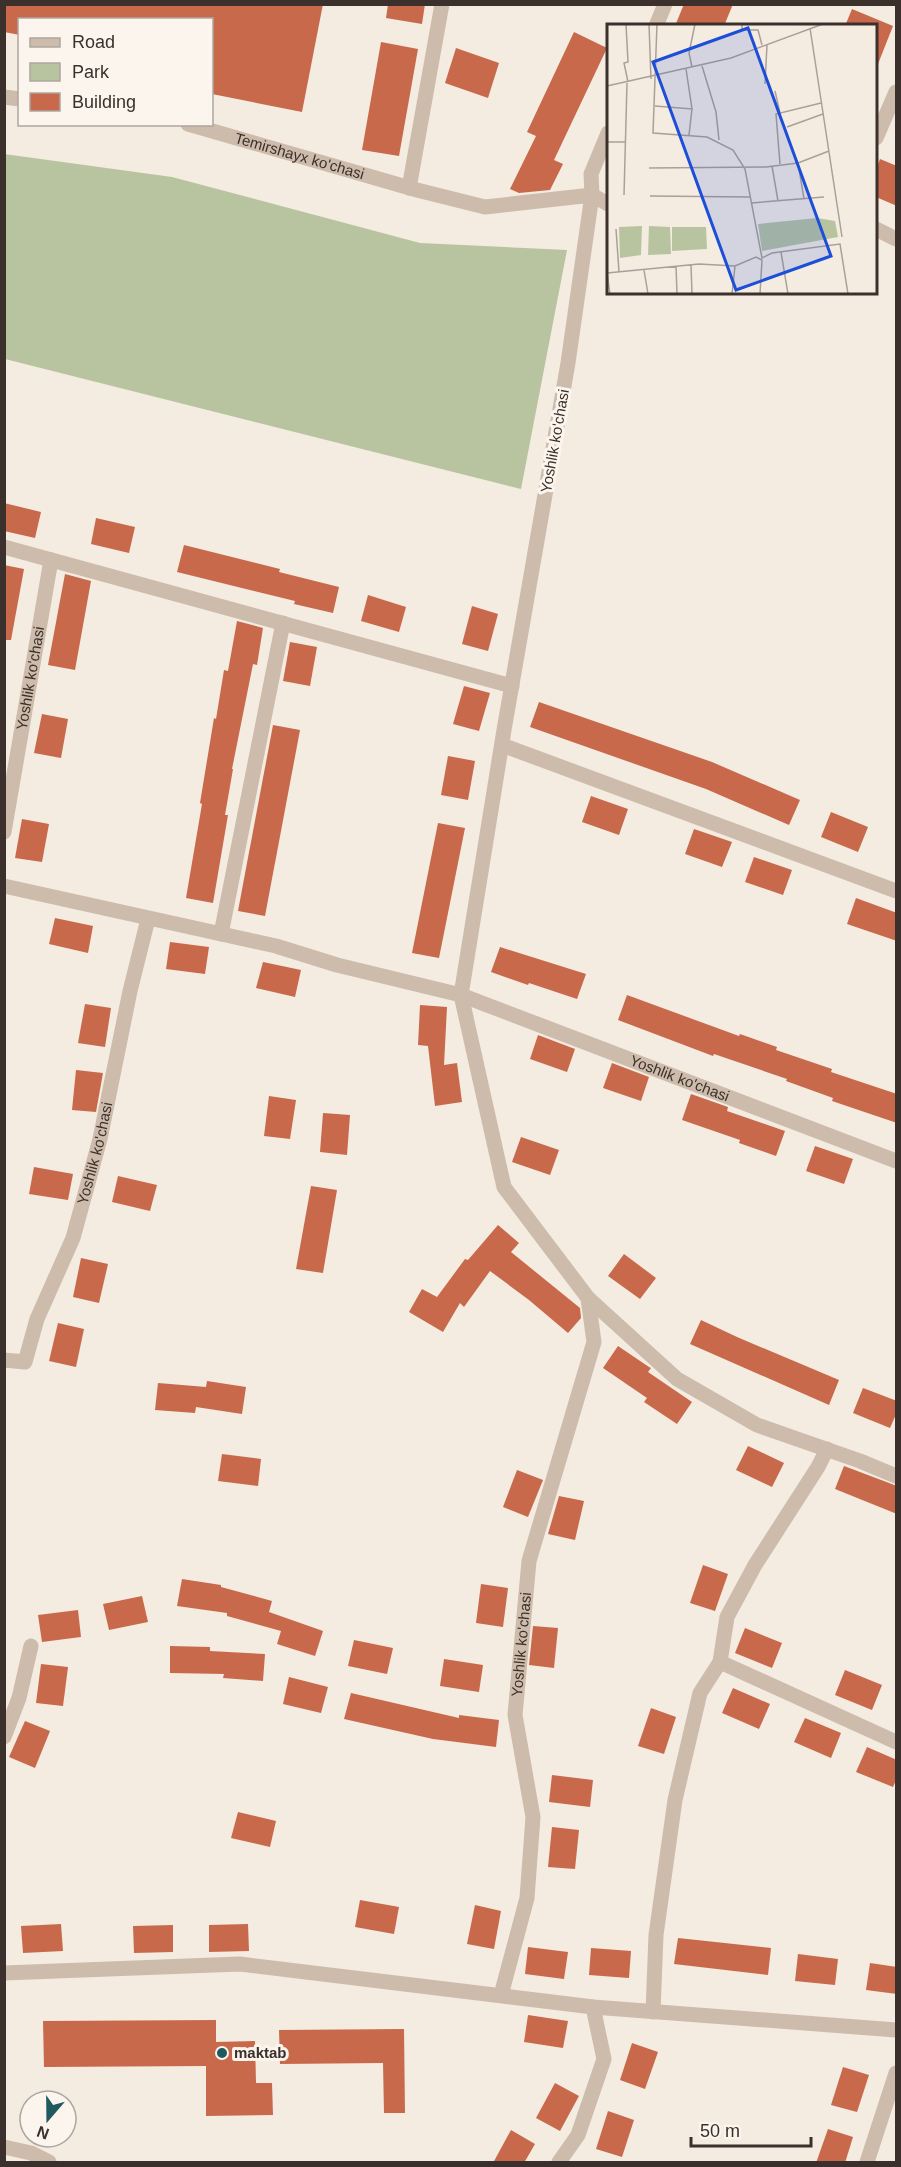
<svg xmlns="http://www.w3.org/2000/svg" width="901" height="2167" viewBox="0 0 901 2167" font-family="Arial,sans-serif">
  <rect width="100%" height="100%" fill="#f4ebe1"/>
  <!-- green -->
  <path fill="#b8c4a0" d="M4,154L172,177L420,243L567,250L521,489L5,359Z"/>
  <!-- building -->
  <g fill="#c8694b">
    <path d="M4,4H323L302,112L212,94V20H20V35L4,32Z"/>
    <path d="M388,4H425L422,24L386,18Z"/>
    <path d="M684,4H733L724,26H675Z"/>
    <path d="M852,9L893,26L876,69V26H845Z"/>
    <path d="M574,32L607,48L554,160L563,164L550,190L519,193L510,189L536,136L527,132Z"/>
    <path d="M381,42L418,49L399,156L362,150Z"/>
    <path d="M456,48L499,63L488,98L445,83Z"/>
    <path d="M880,159L897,166V206L876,197V170Z"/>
    <path d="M4,503L41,512L35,538L4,531Z"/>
    <path d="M96,518L135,527L129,553L91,544Z"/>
    <path d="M184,545L280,569L279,572L339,587L333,613L294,604L295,601L177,572Z"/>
    <path d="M4,565L24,569L11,640H4Z"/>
    <path d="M65,574L91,581L75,670L48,665Z"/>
    <path d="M368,595L406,607L399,632L361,621Z"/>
    <path d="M472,606L498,614L488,651L462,644Z"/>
    <path d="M237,621L263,628L257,665L253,664L232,769H233L225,815H228L213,903L186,898L202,804L200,803L214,718L216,719L224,670L228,671Z"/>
    <path d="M290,642L317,647L310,686L283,681Z"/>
    <path d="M464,686L490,693L479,731L453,724Z"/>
    <path d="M539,702L712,762L800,800L789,825L706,789L530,727Z"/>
    <path d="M42,714L68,719L61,758L34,753Z"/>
    <path d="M273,725L300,730L265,916L238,911Z"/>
    <path d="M448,756L475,761L468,800L441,795Z"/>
    <path d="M591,796L628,809L619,835L582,822Z"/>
    <path d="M831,812L868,827L858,852L821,837Z"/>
    <path d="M22,819L49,824L42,862L15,858Z"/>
    <path d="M438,823L465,828L439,958L412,953Z"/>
    <path d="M694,829L732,842L722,867L685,854Z"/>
    <path d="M754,857L792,870L783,895L745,882Z"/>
    <path d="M856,898L897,913V941L847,924Z"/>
    <path d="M55,918L93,926L88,953L49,944Z"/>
    <path d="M170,942L209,947L205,974L166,969Z"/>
    <path d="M500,947L586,974L577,999L529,983L528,985L491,972Z"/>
    <path d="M263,962L301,970L295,997L256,988Z"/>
    <path d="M627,995L739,1036L740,1034L777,1047L776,1050L832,1069L831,1072L897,1094V1123L832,1101L833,1098L786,1081L787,1079L714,1054L713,1056L618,1020Z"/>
    <path d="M85,1004L111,1008L105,1047L78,1043Z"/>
    <path d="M420,1005L447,1007L444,1065L457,1063L462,1102L435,1106L428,1046L418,1045Z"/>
    <path d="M538,1035L575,1049L567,1072L530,1059Z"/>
    <path d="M612,1063L649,1077L641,1101L603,1088Z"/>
    <path d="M76,1070L103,1073L96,1112L72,1110Z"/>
    <path d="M691,1094L728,1107L727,1111L785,1131L776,1156L739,1143L740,1140L682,1120Z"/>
    <path d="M269,1096L296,1100L290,1139L264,1136Z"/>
    <path d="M323,1113L350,1115L347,1155L320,1152Z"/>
    <path d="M521,1137L559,1150L550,1175L512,1162Z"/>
    <path d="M815,1146L853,1159L844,1184L806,1171Z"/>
    <path d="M34,1167L73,1174L68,1200L29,1194Z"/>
    <path d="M118,1176L157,1185L150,1211L112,1202Z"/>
    <path d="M311,1186L337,1190L323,1273L296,1269Z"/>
    <path d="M498,1225L519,1243L511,1252L580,1308L581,1318L568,1333L529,1300L490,1271L464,1307L460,1303L443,1332L409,1312L422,1289L437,1297L465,1259L468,1260Z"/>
    <path d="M624,1254L656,1278L640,1299L608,1276Z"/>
    <path d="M81,1258L108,1264L99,1303L73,1297Z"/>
    <path d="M701,1320L737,1337L839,1380L829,1405L690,1344Z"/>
    <path d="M58,1323L84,1329L76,1367L49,1361Z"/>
    <path d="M618,1346L649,1367L651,1368L648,1372L692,1402L677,1424L644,1402L647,1398L603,1368Z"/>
    <path d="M207,1381L246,1387L242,1414L196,1407L195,1413L155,1410L158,1383L206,1387Z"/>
    <path d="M863,1388L897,1401V1412L890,1428L853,1413Z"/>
    <path d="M748,1446L784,1463L772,1487L736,1470Z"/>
    <path d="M222,1454L261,1459L258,1486L218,1481Z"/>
    <path d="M844,1466L897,1486V1514L835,1489Z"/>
    <path d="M517,1470L543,1480L528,1517L503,1507Z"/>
    <path d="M559,1496L584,1501L575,1540L548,1534Z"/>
    <path d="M703,1565L728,1574L715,1611L690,1603Z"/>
    <path d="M182,1579L221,1585V1587L272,1601L269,1612L323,1631L315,1656L277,1644L281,1631L227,1616V1613L177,1606Z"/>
    <path d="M481,1584L508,1588L503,1627L476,1623Z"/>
    <path d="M142,1596L148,1622L109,1630L103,1604Z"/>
    <path d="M78,1610L81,1637L42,1642L38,1615Z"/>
    <path d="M533,1626L558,1628L554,1668L529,1665Z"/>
    <path d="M745,1628L782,1643L772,1668L735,1653Z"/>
    <path d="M354,1640L393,1648L387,1674L348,1666Z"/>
    <path d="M170,1646L210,1647V1651L265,1654L263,1681L223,1678L224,1674L170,1673Z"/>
    <path d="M444,1659L483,1665L479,1692L440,1686Z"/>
    <path d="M41,1664L68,1667L63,1706L36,1703Z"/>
    <path d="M845,1670L882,1685L872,1710L835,1695Z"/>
    <path d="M289,1677L328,1687L321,1713L283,1704Z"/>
    <path d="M733,1688L770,1704L759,1729L722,1713Z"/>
    <path d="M351,1693L459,1718V1715L499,1720L496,1747L433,1739L344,1719Z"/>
    <path d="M651,1708L676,1717L664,1754L638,1746Z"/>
    <path d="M805,1718L841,1733L831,1758L794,1742Z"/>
    <path d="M25,1721L50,1731L35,1768L9,1757Z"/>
    <path d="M867,1747L897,1760V1778L893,1787L856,1772Z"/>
    <path d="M552,1775L593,1780L590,1807L549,1802Z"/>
    <path d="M238,1812L276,1821L270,1847L231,1838Z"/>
    <path d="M552,1827L579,1830L575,1869L548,1867Z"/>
    <path d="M360,1900L399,1907L394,1934L355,1927Z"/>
    <path d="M475,1905L501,1911L494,1949L467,1944Z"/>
    <path d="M61,1924L63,1951L23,1953L21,1926Z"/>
    <path d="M248,1924L249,1951L209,1952V1925Z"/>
    <path d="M173,1925V1952L134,1953L133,1926Z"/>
    <path d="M678,1938L771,1948L768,1975L674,1964Z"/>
    <path d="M528,1947L568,1952L564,1979L525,1974Z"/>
    <path d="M591,1948L631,1951L629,1978L589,1975Z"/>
    <path d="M798,1954L838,1959L835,1985L795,1981Z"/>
    <path d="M870,1963L897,1967V1994L866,1990Z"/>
    <path d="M528,2015L568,2021L563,2048L524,2042Z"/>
    <path d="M216,2020V2042L255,2041L256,2083H272L273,2115L206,2116V2066L44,2067L43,2021Z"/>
    <path d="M404,2029L405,2113H384L383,2063L280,2064L279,2030Z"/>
    <path d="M632,2043L658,2052L645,2089L620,2080Z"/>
    <path d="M843,2067L869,2075L857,2112L831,2105Z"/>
    <path d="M555,2083L579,2096L560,2131L536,2118Z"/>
    <path d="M608,2111L634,2120L622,2157L596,2149Z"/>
    <path d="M828,2129L853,2137L845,2163H816Z"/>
    <path d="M511,2130L535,2144L524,2163H493Z"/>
  </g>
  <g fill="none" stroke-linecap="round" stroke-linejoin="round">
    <!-- minor -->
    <g stroke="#cdbbac" stroke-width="15">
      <path d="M656,26L665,4"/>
      <path d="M4,97L20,99"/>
      <path id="s1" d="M188,124L417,190L485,207L592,195L568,363L504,730L461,995L504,1187L588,1298L677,1379L757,1425L860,1461L896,1476"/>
      <path d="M608,133L591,174L592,195L608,204"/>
      <path d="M876,138L896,92"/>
      <path d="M409,188L442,4"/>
      <path d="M876,229L896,239"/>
      <path d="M4,547L512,686"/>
      <path d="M502,745L896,891"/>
      <path id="s2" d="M4,832L51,560"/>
      <path id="s3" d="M4,886L276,946L337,965L461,995L896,1161"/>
      <path d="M221,934L283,623"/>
      <path id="s4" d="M4,1360L25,1362L37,1319L73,1238L100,1139L130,991L148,919"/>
      <path d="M720,1662L727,1617L755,1565L818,1467L827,1449"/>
      <path d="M4,1737L19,1698L31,1646"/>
      <path d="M4,1973L240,1964L593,2007L896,2030"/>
      <path id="s5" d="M501,1995L527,1898L533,1817L515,1715L529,1561L594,1342L588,1298"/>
      <path d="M653,2012L656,1935L675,1800L700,1693L720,1662L896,1742"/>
      <path d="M4,2147L31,2153L49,2162"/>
      <path d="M559,2162L578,2135L604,2059L593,2007"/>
      <path d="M867,2162L896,2073"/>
    </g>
  </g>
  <!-- markers -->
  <circle fill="#1f5a5e" stroke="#fbf5ee" stroke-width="2" cx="222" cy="2053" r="6"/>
  <g text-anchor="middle" stroke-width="6" stroke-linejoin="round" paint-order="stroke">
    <!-- street labels -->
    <g font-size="15" fill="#3b302b" stroke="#fbf5ee">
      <text dy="5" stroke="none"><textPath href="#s1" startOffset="116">Temirshayx ko'chasi</textPath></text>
      <text transform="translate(555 441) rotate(-80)" y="5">Yoshlik ko'chasi</text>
      <text dy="5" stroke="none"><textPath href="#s2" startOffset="156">Yoshlik ko'chasi</textPath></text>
      <text dy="5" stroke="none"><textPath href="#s3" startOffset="704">Yoshlik ko'chasi</textPath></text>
      <text dy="5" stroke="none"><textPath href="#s4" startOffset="242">Yoshlik ko'chasi</textPath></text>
      <text dy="5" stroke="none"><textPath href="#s5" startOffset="356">Yoshlik ko'chasi</textPath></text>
    </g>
    <!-- poi labels -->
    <g font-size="15" font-weight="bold" fill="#3b302b" stroke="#fbf5ee" text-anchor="start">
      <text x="234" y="2058">maktab</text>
    </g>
  </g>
  <!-- overview -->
  <g transform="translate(607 24)">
    <rect width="270" height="270" fill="#f4ebe1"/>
    <path d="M210,194L228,197L231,213L155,227L151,200ZM35,202L34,231L13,234L12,203ZM42,202L63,203L64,230L41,231ZM65,203H99L100,225L65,227Z" fill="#b8c4a0"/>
    <path fill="none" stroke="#aaa098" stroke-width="1.5" d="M19,0L21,38L17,39L21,58M42,0L44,55M50,0L46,109L100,113L126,126L138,145L155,234L165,229L233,220L241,270M135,0V6H151L155,21M203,4L235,213M95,42L109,88L112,116M85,43L82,29L88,0M158,60L160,21M0,62L124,34L216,0M168,67L173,89M48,82L85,85L79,45M180,103L216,90M82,111L85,85M0,118H19M191,139L197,175M173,140L169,90L214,79M165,142L171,177M42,144L159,143L191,139L222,127M17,171L20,59M43,172L143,173M144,179L217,173M9,205L12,248M174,228L181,270M84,241L85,270M69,242L70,270M37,246L41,270M0,249L92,240L128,242L149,233L155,236L153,270M0,249L3,270M125,270L128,242"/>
    <path fill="#1d4ed8" fill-opacity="0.15" stroke="#1d4ed8" stroke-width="3" d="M141,4L224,232L129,266L46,38Z"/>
    <rect width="270" height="270" fill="none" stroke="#3b302b" stroke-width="3"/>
  </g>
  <!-- border -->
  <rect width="901" height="2167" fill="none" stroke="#3b302b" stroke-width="12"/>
  <!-- legend -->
  <rect x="18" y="18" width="195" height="108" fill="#fbf5ee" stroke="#aea6a0" stroke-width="1.5"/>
  <rect x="30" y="38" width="30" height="9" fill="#cdbbac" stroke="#aea6a0" stroke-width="1.5"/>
  <text x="72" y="48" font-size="18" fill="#3b302b">Road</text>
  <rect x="30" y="63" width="30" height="18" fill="#b8c4a0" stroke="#aea6a0" stroke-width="1.5"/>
  <text x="72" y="78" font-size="18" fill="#3b302b">Park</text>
  <rect x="30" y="93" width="30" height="18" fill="#c8694b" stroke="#aea6a0" stroke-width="1.5"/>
  <text x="72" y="108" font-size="18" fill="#3b302b">Building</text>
  <!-- north arrow -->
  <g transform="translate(48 2119) rotate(200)"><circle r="28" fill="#fbf5ee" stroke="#aea6a0" stroke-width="1.5"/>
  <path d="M0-4.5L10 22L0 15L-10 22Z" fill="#1f5a5e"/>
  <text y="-9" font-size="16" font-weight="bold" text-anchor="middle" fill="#3b302b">N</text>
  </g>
  <!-- scale -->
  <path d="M691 2137v9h120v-9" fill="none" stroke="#3b302b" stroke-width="3"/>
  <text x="700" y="2137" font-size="18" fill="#3b302b" stroke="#fbf5ee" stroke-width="4.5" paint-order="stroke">50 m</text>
</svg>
